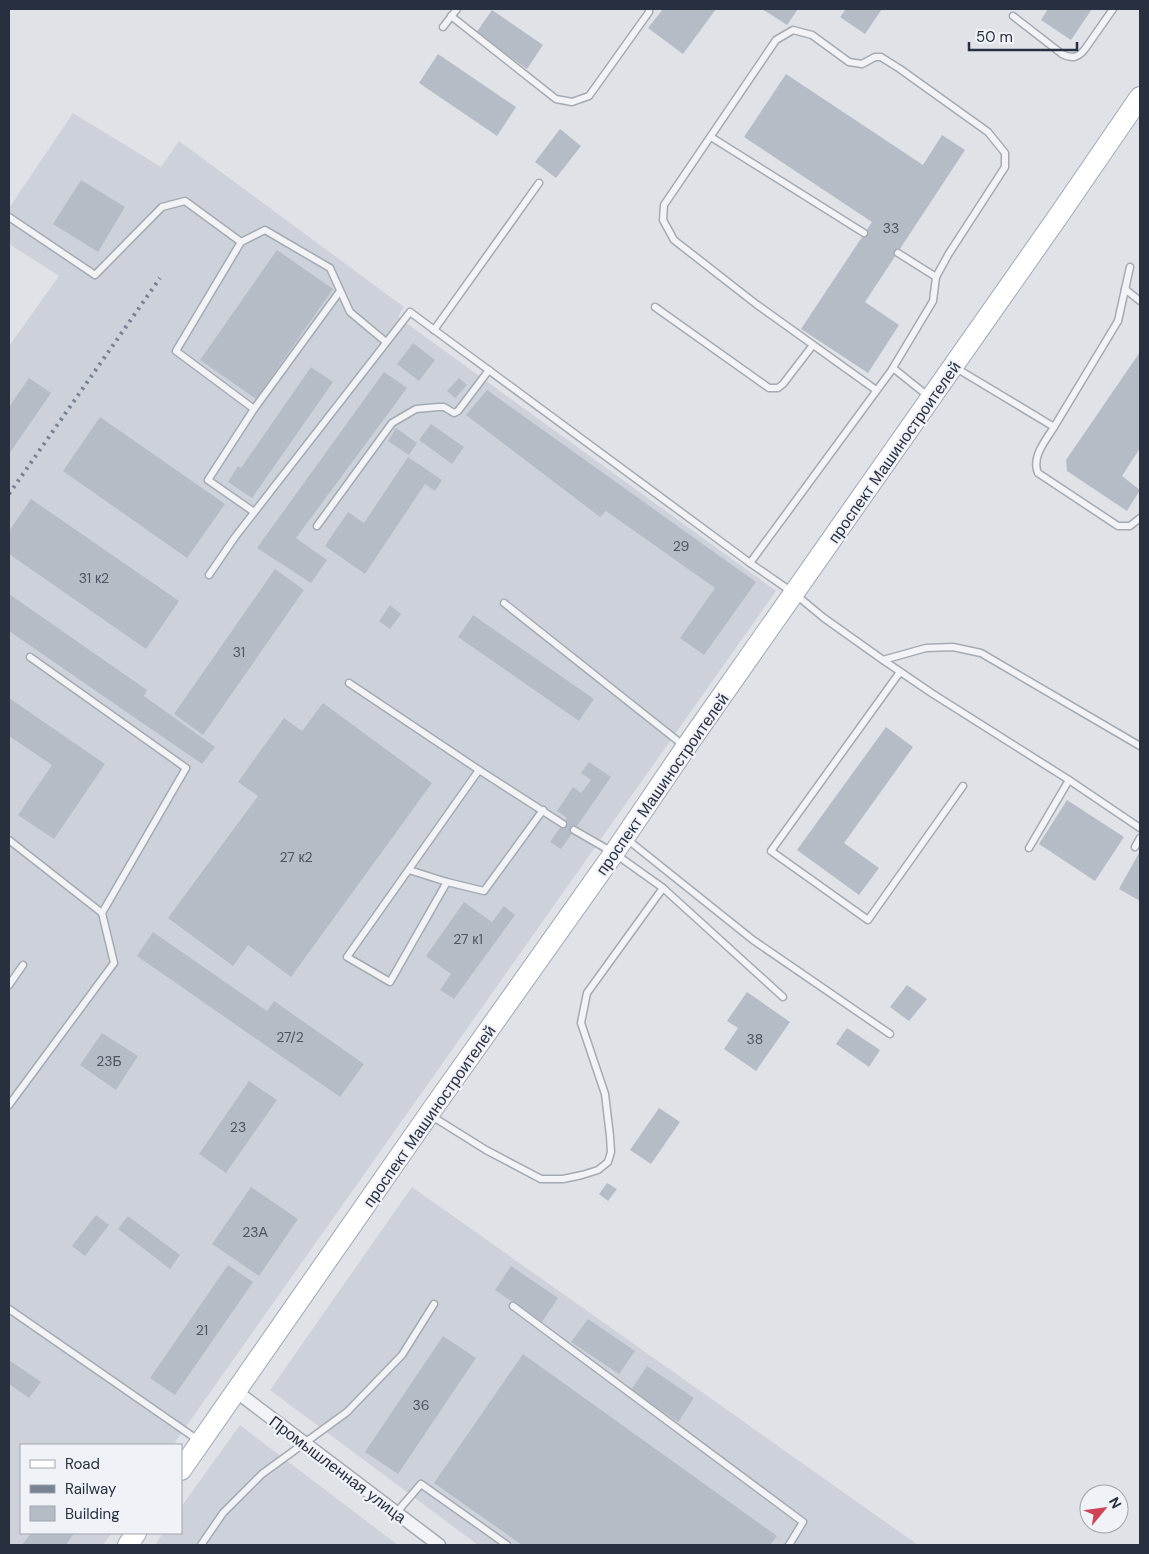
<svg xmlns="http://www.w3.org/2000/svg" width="1149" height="1554" viewBox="0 0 1149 1554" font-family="'DM Sans',sans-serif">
  <rect width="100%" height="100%" fill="#dfe3e8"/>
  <!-- built -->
  <g fill="#cdd2da">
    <path d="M73,113L161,167L179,141L404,307L398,317L776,591L173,1445H21V1533H112L103,1545H9V346L59,276L9,244V208Z"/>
    <path d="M412,1187L918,1545H478L270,1390Z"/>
    <path d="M240,1425L398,1545H155L163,1533H181V1507Z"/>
  </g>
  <!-- building -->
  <g fill="#b6bcc5">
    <path d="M663,9H716L683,54L648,28Z"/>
    <path d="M762,9H798L787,25Z"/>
    <path d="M846,9H882L865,34L840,17Z"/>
    <path d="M1048,9H1092L1071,40L1041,20Z"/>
    <path d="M492,10L543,45L527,69L476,33Z"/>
    <path d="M438,54L516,107L497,136L419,83Z"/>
    <path d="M786,74L923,165L942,135L965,150L865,302L899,325L868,373L801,329L872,222L744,137Z"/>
    <path d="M560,129L581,146L556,178L535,162Z"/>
    <path d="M81,180L125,207L98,252L53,224Z"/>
    <path d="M277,250L333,289L256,399L200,360Z"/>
    <path d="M413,343L435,360L419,381L397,364Z"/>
    <path d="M1140,352V448L1122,476L1140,490L1127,511L1067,471L1066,460Z"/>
    <path d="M311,367L333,382L252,498L228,482L238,466L241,468Z"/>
    <path d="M384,372L407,388L296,538L327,560L311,583L257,548Z"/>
    <path d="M29,378L51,393L9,454V407Z"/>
    <path d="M459,378L467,385L455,398L447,391Z"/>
    <path d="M487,390L756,582L704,655L680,638L715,588L606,511L600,517L466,415Z"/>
    <path d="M100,417L225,504L187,558L63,471Z"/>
    <path d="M431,424L464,447L452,464L419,440Z"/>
    <path d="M396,428L417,443L409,455L388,441Z"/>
    <path d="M408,457L442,480L435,491L425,484L365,574L325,546L348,512L364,523Z"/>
    <path d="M31,499L179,601L146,649L9,554V531Z"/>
    <path d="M275,569L304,590L203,735L174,714Z"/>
    <path d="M9,594L147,690L144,696L215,747L202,764L9,631Z"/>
    <path d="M390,605L401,614L390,629L379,621Z"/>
    <path d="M473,615L594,699L579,721L458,637Z"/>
    <path d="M9,698L105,764L54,839L18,815L52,765L9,736Z"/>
    <path d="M323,703L432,783L291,977L248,945L233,966L168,918L258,796L238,782L284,718L302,731Z"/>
    <path d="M886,727L913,747L844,843L879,868L859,895L797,850Z"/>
    <path d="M589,762L611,777L561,849L550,842L567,818L557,811L573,787L581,793L591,780L581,773Z"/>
    <path d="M1067,800L1124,837L1095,881L1039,844Z"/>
    <path d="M1140,851V901L1119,889Z"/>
    <path d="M464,902L492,922L504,906L515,915L454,999L440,990L451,974L426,956Z"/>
    <path d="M153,932L267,1011L274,1001L364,1064L340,1097L137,956Z"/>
    <path d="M907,985L927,999L909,1021L890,1007Z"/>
    <path d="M747,992L790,1022L756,1071L724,1049L738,1028L727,1021Z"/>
    <path d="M847,1028L880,1050L869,1067L836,1044Z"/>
    <path d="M102,1033L138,1056L116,1090L80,1065Z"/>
    <path d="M249,1081L277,1100L226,1173L199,1154Z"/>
    <path d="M659,1108L680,1122L651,1164L630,1150Z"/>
    <path d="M607,1183L617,1189L608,1201L599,1194Z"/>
    <path d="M251,1187L298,1219L259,1276L212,1244Z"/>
    <path d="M96,1215L109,1225L85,1256L72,1246Z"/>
    <path d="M128,1216L180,1255L170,1269L118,1229Z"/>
    <path d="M228,1265L253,1282L175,1395L150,1378Z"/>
    <path d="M511,1266L558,1298L542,1322L495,1290Z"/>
    <path d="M588,1319L635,1351L619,1374L571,1342Z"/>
    <path d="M443,1336L476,1358L398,1474L365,1452Z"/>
    <path d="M523,1354L777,1536L770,1545H522L434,1483Z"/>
    <path d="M9,1360L41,1382L29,1398L9,1384Z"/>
    <path d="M647,1366L694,1398L678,1422L631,1390Z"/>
    <path d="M31,1533H74L66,1545H22Z"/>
  </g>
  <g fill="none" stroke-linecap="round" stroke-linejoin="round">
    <defs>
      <g id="lane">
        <path d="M451,16L556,99L572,102L589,96L649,12V9"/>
        <path d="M1013,16L1062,54C1072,59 1078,58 1085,49L1113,9"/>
        <path d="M443,27L457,9"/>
        <path d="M711,137L864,233"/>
        <path d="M9,217L95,275L162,207L185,201L241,242L265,230L330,268L350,312L386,342"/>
        <path d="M241,242L176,351L254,409L340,291"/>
        <path d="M898,253L936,277"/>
        <path d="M1125,289L1140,301"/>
        <path d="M655,307L769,388H778L783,384L813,345"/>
        <path d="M434,330L539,183"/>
        <path d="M893,368L928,396"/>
        <path d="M956,368L1054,427L1118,321L1130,267"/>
        <path d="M254,409L208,480L254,512"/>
        <path d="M1054,427C1046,440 1031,457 1038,473L1118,526H1130L1140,518"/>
        <path d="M317,526L392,423L416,409L438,407H444L454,413L458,411L489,370"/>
        <path d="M750,563L891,371L933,301L936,277L948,255L1005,167V153L988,132L900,69L881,57H875L862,64L849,62L812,35L793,30L776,40L664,205L663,220L674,240L756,304L876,390"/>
        <path d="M209,575L235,537L410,312L750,563L795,594L824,618L883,660L933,694L1069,780L1029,848"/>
        <path d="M504,603L683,745"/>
        <path d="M30,657L186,768L102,913"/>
        <path d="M883,660L926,648L953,647L981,653L1140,746"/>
        <path d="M900,672L771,851L868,920L963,786"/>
        <path d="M349,683L479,770"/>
        <path d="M1069,780L1140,828"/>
        <path d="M574,830L614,853L663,888L783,997"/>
        <path d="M9,840L102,913L114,963L9,1105"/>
        <path d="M628,840L753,940L890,1034"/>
        <path d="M1135,847L1140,838"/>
        <path d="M409,870L447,882L484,891L543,810"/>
        <path d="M447,882L390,982L347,957L479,770L563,824"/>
        <path d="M9,985L23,965"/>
        <path d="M430,1115L486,1150L541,1179H563L582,1175L598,1170L608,1162L611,1152L610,1136L605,1094L581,1023L587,993L663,888"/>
        <path d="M513,1306L803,1522L789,1545"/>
        <path d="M9,1309L198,1440"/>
        <path d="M396,1513L421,1484L507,1545"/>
        <path d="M201,1545L223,1513L262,1474L347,1412L402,1355L434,1304"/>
      </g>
      <path id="street" d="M237,1392L439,1545"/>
      <g id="primary">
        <path d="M181,1470L429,1114L614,853L686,747L1057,218L1140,97"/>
        <path d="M128,1545L136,1533"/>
      </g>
    </defs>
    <!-- lane casing -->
    <use href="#lane" stroke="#a4aab2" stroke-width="9"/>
    <!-- street casing -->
    <use href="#street" stroke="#a4aab2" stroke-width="15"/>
    <!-- primary casing -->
    <use href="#primary" stroke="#9ea7b4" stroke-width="22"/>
    <!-- lane -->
    <use href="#lane" stroke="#f2f3f7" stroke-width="6"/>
    <!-- street -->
    <use href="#street" stroke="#f2f3f7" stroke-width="12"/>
    <!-- primary -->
    <use href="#primary" stroke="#fff" stroke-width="20"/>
    <!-- rail -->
    <path stroke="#788292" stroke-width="4" stroke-dasharray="2.5 5" stroke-linecap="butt" d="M9,494L160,278"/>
  </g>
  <g text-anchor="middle" stroke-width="4.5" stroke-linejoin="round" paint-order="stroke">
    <!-- number labels -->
    <g font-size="14" fill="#4c5361">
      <text x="891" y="233">33</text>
      <text x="681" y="551">29</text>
      <text x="94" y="583">31 к2</text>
      <text x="239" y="657">31</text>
      <text x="296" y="862">27 к2</text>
      <text x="468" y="944">27 к1</text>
      <text x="290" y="1042">27/2</text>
      <text x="755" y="1044">38</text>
      <text x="109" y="1066">23Б</text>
      <text x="238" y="1132">23</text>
      <text x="255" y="1237">23А</text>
      <text x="202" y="1335">21</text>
      <text x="421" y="1410">36</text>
    </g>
    <!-- street labels -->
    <g font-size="16" fill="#283040" stroke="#eff2f6">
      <text transform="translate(894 452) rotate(-55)" y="6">проспект Машиностроителей</text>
      <text transform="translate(662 784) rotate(-55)" y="6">проспект Машиностроителей</text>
      <text transform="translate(429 1116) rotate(-55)" y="6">проспект Машиностроителей</text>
      <text transform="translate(338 1469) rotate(37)" y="6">Промышленная улица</text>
    </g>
  </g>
  <!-- border -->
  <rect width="1149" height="1554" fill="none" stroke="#283040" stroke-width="20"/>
  <!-- legend -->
  <rect x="20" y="1444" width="162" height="90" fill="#eff2f6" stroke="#9fa4ad"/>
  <rect x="30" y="1460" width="25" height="8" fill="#ffffff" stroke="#9fa4ad"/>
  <text x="65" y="1469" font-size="15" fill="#283040">Road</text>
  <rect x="30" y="1485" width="25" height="8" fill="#788292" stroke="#9fa4ad"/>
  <text x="65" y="1494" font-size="15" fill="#283040">Railway</text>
  <rect x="30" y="1506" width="25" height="15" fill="#b6bcc5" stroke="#9fa4ad"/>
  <text x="65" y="1519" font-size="15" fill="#283040">Building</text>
  <!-- north arrow -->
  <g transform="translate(1104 1509) rotate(61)"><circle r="24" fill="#eff2f6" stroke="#9fa4ad"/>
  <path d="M0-4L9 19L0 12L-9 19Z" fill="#cf4355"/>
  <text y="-8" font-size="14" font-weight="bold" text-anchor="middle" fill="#283040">N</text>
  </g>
  <!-- scale -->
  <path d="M969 42v8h108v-8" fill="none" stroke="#283040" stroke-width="2.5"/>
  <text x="976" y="42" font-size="15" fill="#283040" stroke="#eff2f6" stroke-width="4" paint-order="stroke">50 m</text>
</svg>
